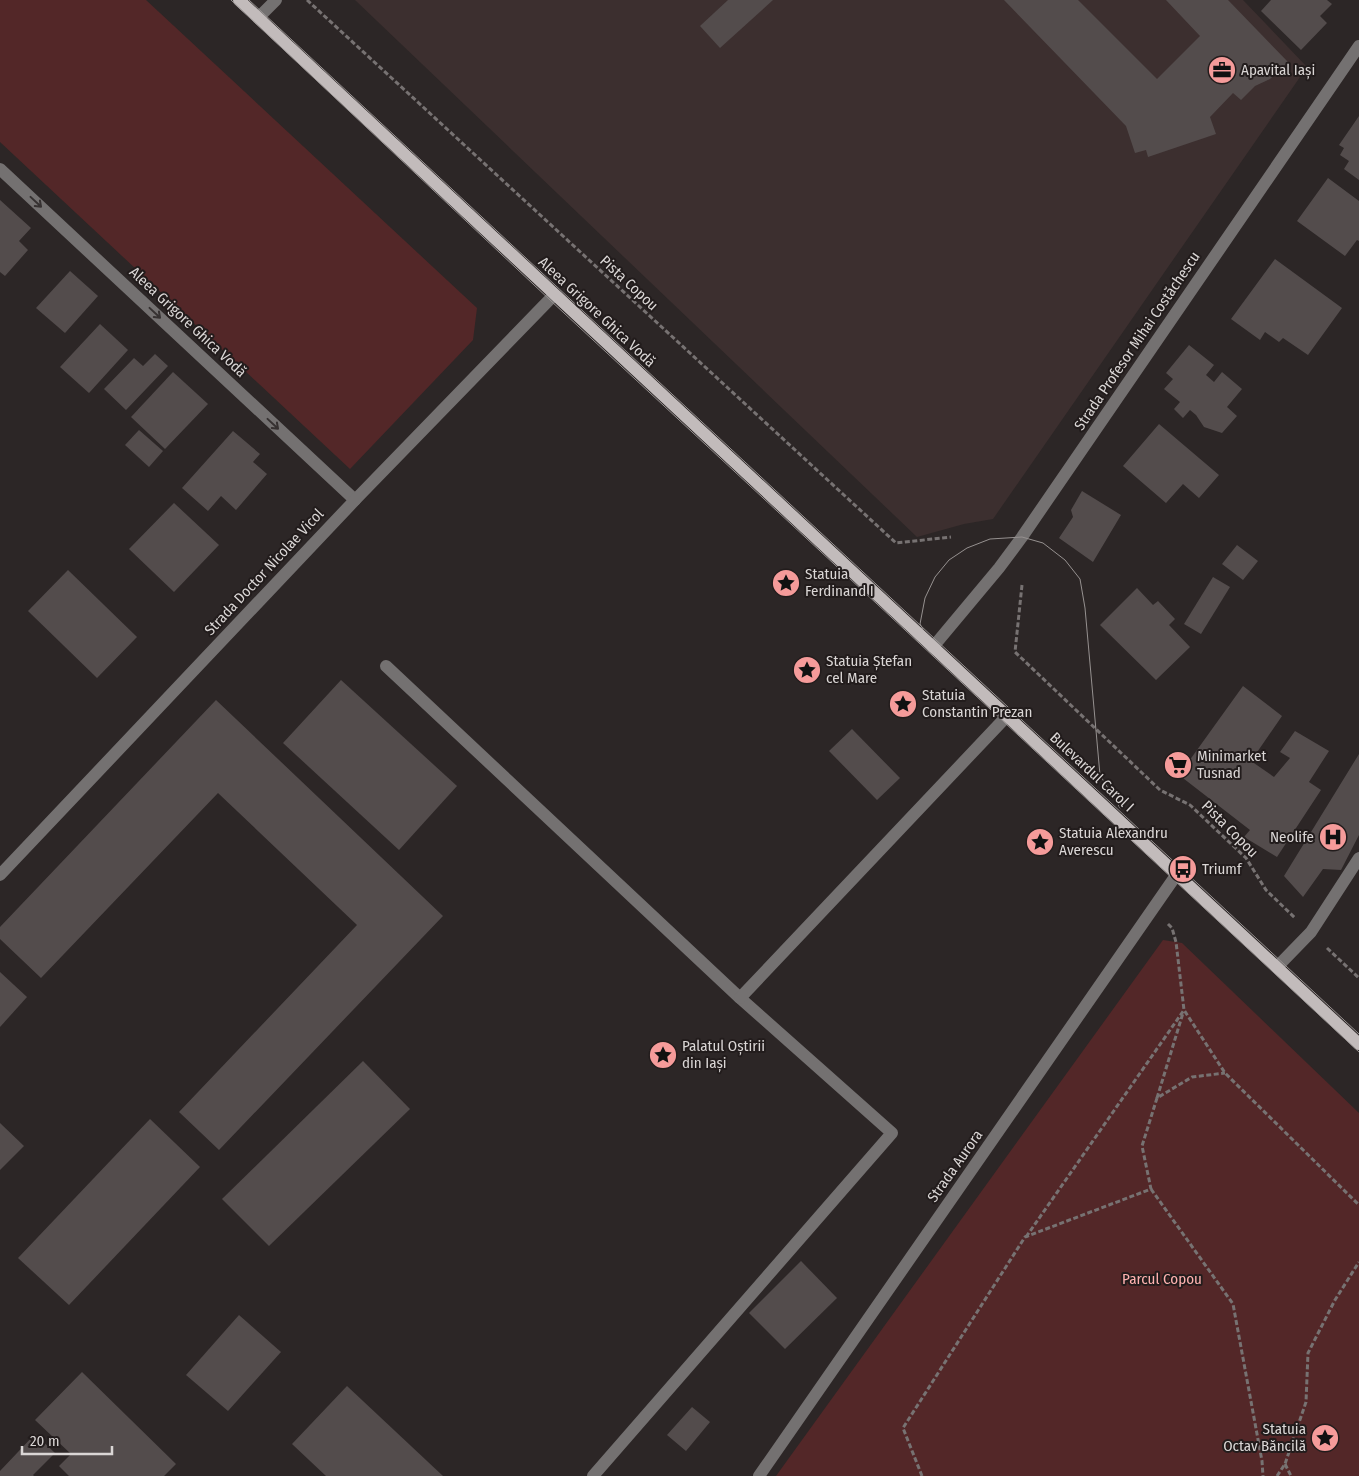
<svg xmlns="http://www.w3.org/2000/svg" width="1359" height="1476" viewBox="0 0 1359 1476" font-family="'Fira Sans Condensed',sans-serif">
  <rect width="100%" height="100%" fill="#2c2626"/>
  <!-- built -->
  <path fill="#3c2f2f" d="M355,0H1243L1307,67L993,519L964,524L917,537Z"/>
  <!-- green -->
  <g fill="#532728">
    <path d="M0,0H146L477,308L473,340L350,469L0,142Z"/>
    <path d="M1163,940L1182,943L1359,1113V1476H776Z"/>
  </g>
  <!-- building -->
  <g fill="#534c4c">
    <path d="M728,0H773L720,48L700,26Z"/>
    <path d="M1004,0H1078L1157,79L1200,36L1166,0H1228L1288,62L1270,79L1255,86L1241,100L1233,93L1210,117L1216,134L1148,157L1146,150L1135,153L1126,126Z"/>
    <path d="M1271,0H1327L1332,4L1320,16L1327,23L1301,50L1261,11Z"/>
    <path d="M1359,116V180L1344,169L1349,161L1340,155L1344,148L1339,145Z"/>
    <path d="M1328,178L1359,201V241L1357,240L1345,256L1297,221Z"/>
    <path d="M0,200L31,228L19,241L28,250L5,276L0,272Z"/>
    <path d="M1275,259L1342,308L1308,355L1283,338L1279,342L1265,332L1260,340L1231,319Z"/>
    <path d="M70,271L98,296L65,333L36,308Z"/>
    <path d="M100,324L128,350L89,393L60,367Z"/>
    <path d="M1189,345L1214,365L1206,375L1214,382L1222,372L1242,389L1227,407L1237,416L1222,433L1204,427L1196,415L1190,410L1183,418L1174,409L1180,402L1164,389L1173,379L1166,373Z"/>
    <path d="M155,354L168,366L126,410L104,389L134,358L143,366Z"/>
    <path d="M173,372L208,404L165,449L131,417Z"/>
    <path d="M1159,424L1219,475L1199,498L1183,484L1166,503L1123,466Z"/>
    <path d="M139,430L163,451L149,467L125,445Z"/>
    <path d="M233,431L260,454L253,462L267,474L236,510L221,496L208,511L182,488Z"/>
    <path d="M1082,491L1121,515L1093,562L1059,538L1073,517L1071,510Z"/>
    <path d="M174,503L219,545L174,592L129,549Z"/>
    <path d="M1237,545L1258,561L1243,580L1222,564Z"/>
    <path d="M68,570L137,637L97,678L28,611Z"/>
    <path d="M1213,577L1230,587L1201,634L1184,624Z"/>
    <path d="M1137,588L1153,605L1158,601L1175,619L1169,625L1190,647L1156,680L1100,625Z"/>
    <path d="M341,680L457,786L399,850L283,743Z"/>
    <path d="M1243,686L1282,716L1251,761L1274,777L1290,758L1280,752L1295,731L1329,751L1309,782L1321,790L1277,857L1244,837L1250,830L1179,775Z"/>
    <path d="M216,700L443,916L219,1150L179,1112L357,925L218,793L41,978L0,939V927Z"/>
    <path d="M852,729L900,778L877,800L829,751Z"/>
    <path d="M1359,754V835L1341,870L1323,869L1303,897L1284,876Z"/>
    <path d="M0,972L27,997L0,1027Z"/>
    <path d="M363,1061L410,1109L269,1246L222,1199Z"/>
    <path d="M150,1119L200,1167L69,1305L18,1258Z"/>
    <path d="M0,1123L24,1146L0,1170Z"/>
    <path d="M801,1261L837,1298L785,1349L749,1313Z"/>
    <path d="M239,1315L281,1352L228,1411L186,1375Z"/>
    <path d="M82,1372L176,1464L164,1476H69L59,1466L71,1454L35,1420Z"/>
    <path d="M347,1386L443,1476H326L292,1444Z"/>
    <path d="M692,1407L710,1422L686,1451L667,1435Z"/>
    <path d="M35,1434L55,1453L33,1475L34,1476H0V1471Z"/>
  </g>
  <g fill="none" stroke-linecap="round" stroke-linejoin="round">
    <!-- path -->
    <g stroke="#777272" stroke-width="3" stroke-dasharray="5 2.5" stroke-linecap="butt">
      <path d="M307,0L896,543L951,537"/>
      <path d="M1022,585L1015,652L1160,790L1190,805L1246,858L1266,890L1295,918"/>
      <path d="M1168,924L1172,928L1176,942L1184,1010L1225,1073L1359,1205"/>
      <path d="M1327,948L1359,978"/>
      <path d="M1157,1098L1183,1013"/>
      <path d="M1151,1189L1233,1304L1262,1461L1263,1476"/>
      <path d="M1026,1237L1184,1010"/>
      <path d="M1285,1464L1291,1476"/>
      <path d="M922,1476L903,1428L1025,1237L1151,1189L1142,1146L1157,1098L1192,1077L1225,1073"/>
      <path d="M1277,1476L1285,1464L1306,1402L1308,1353L1335,1300L1359,1262"/>
    </g>
    <!-- minor -->
    <g stroke="#747171" stroke-width="12">
      <path d="M258,18L276,0"/>
      <path d="M0,169L355,500"/>
      <path d="M933,647L999,568L1022,537L1359,46"/>
      <path d="M386,666L740,998L892,1133L593,1476"/>
      <path d="M0,875L355,500L554,295"/>
      <path d="M1277,967L1311,932L1359,858"/>
      <path d="M740,998L1007,716"/>
      <path d="M759,1476L1177,874"/>
    </g>
    <!-- major -->
    <path stroke="#c2bbbb" stroke-width="12" d="M239,0L1359,1044"/>
    <!-- tram -->
    <g stroke="#969190" stroke-width="1">
      <path d="M231,0L550,300L1359,1052"/>
      <path d="M249,0L1359,1034"/>
      <path d="M923,629L920,624L925,598L935,577L949,560L967,548L990,539L1022,537L1043,543L1065,560L1080,579L1085,608L1100,775L1120,808"/>
    </g>
  </g>
  <!-- one-way arrows -->
  <defs><path id="oneway-shaft" d="M-6 0H5M1.5-3L5.5 0L1.5 3" fill="none" stroke-width="1.6" stroke-linecap="round" stroke-linejoin="round" transform="scale(1.25)"/></defs>
  <g stroke="#363131">
    <use href="#oneway-shaft" transform="translate(36 202) rotate(43)"/>
    <use href="#oneway-shaft" transform="translate(155 313) rotate(43)"/>
    <use href="#oneway-shaft" transform="translate(273 424) rotate(43)"/>
  </g>
  <!-- icons -->
  <defs>
    <symbol id="office-disc" viewBox="-11 -11 22 22"><circle r="9.5" fill="#f59b9a" stroke="#221c1c"/><path d="M-6-3h4V-5.5h4V-3h4V5H-6ZM-1-4.5V-3h2v-1.5ZM-6 0V1H6V0Z" fill="#111"/></symbol>
    <symbol id="sight-disc" viewBox="-11 -11 22 22"><circle r="9.5" fill="#f59b9a" stroke="#221c1c"/><path d="M0-6L1.8-2.2L6-1.7L2.9 1.2L3.7 5.4L0 3.3L-3.7 5.4L-2.9 1.2L-6-1.7L-1.8-2.2Z" fill="#111"/></symbol>
    <symbol id="supermarket-disc" viewBox="-11 -11 22 22"><circle r="9.5" fill="#f59b9a" stroke="#221c1c"/><path d="M-6-5.5h2.5l.6 2H6L4.5 2H-2.5L-4.4-4H-6ZM-1.5 3.2a1.3 1.3 0 1 0 .1 0ZM3 3.2a1.3 1.3 0 1 0 .1 0Z" fill="#111"/></symbol>
    <symbol id="hospital-disc" viewBox="-11 -11 22 22"><circle r="9.5" fill="#f59b9a" stroke="#221c1c"/><path d="M-5-5h3v3.5h4V-5h3V5h-3V1.5h-4V5h-3Z" fill="#111"/></symbol>
    <symbol id="bus-disc" viewBox="-11 -11 22 22"><circle r="9.5" fill="#f59b9a" stroke="#221c1c"/><path d="M-5-6H5V4H4V6H2V4H-2V6H-4V4H-5ZM-3.5-4V0h7V-4ZM-3.5 1.2v1.5H-2V1.2ZM2 1.2v1.5H3.5V1.2Z" fill="#111"/></symbol>
  </defs>
  <g fill-rule="evenodd">
    <use href="#office-disc" x="1206" y="54" width="32" height="32"/>
    <use href="#sight-disc" x="770" y="567" width="32" height="32"/>
    <use href="#sight-disc" x="791" y="654" width="32" height="32"/>
    <use href="#sight-disc" x="887" y="688" width="32" height="32"/>
    <use href="#supermarket-disc" x="1162" y="749" width="32" height="32"/>
    <use href="#hospital-disc" x="1317" y="821" width="32" height="32"/>
    <use href="#sight-disc" x="1024" y="826" width="32" height="32"/>
    <use href="#bus-disc" x="1167" y="853" width="32" height="32"/>
    <use href="#sight-disc" x="647" y="1039" width="32" height="32"/>
    <use href="#sight-disc" x="1309" y="1422" width="32" height="32"/>
  </g>
  <g text-anchor="middle" stroke-width="4" stroke-linejoin="round" paint-order="stroke">
    <!-- poi labels -->
    <g font-size="15" fill="#dad6d5" stroke="#221c1c" text-anchor="start">
      <text x="1241" y="75">Apavital Iași</text>
      <text x="805" y="579">Statuia<tspan x="805" dy="17">Ferdinand I</tspan></text>
      <text x="826" y="666">Statuia Ștefan<tspan x="826" dy="17">cel Mare</tspan></text>
      <text x="922" y="700">Statuia<tspan x="922" dy="17">Constantin Prezan</tspan></text>
      <text x="1197" y="761">Minimarket<tspan x="1197" dy="17">Tusnad</tspan></text>
      <text x="1059" y="838">Statuia Alexandru<tspan x="1059" dy="17">Averescu</tspan></text>
      <text x="1314" y="842" text-anchor="end">Neolife</text>
      <text x="1202" y="874">Triumf</text>
      <text x="682" y="1051">Palatul Oștirii<tspan x="682" dy="17">din Iași</tspan></text>
      <text x="1306" y="1434" text-anchor="end">Statuia<tspan x="1306" dy="17">Octav Băncilă</tspan></text>
    </g>
    <!-- street labels -->
    <g font-size="15" fill="#dad6d5" stroke="#221c1c">
      <text transform="translate(629 283) rotate(43)" y="5">Pista Copou</text>
      <text transform="translate(597 312) rotate(43)" y="5">Aleea Grigore Ghica Vodă</text>
      <text transform="translate(188 322) rotate(43)" y="5">Aleea Grigore Ghica Vodă</text>
      <text transform="translate(1137 341) rotate(-56)" y="5">Strada Profesor Mihai Costăchescu</text>
      <text transform="translate(264 572) rotate(-47)" y="5">Strada Doctor Nicolae Vicol</text>
      <text transform="translate(1092 772) rotate(43)" y="5">Bulevardul Carol I</text>
      <text transform="translate(1230 829) rotate(45)" y="5">Pista Copou</text>
      <text transform="translate(955 1166) rotate(-55)" y="5">Strada Aurora</text>
    </g>
    <!-- park labels -->
    <g font-size="15" fill="#ffb2b0" stroke="#221c1c">
      <text x="1162" y="1284">Parcul Copou</text>
    </g>
  </g>
  <!-- scale -->
  <path d="M22 1446v8h90v-8" fill="none" stroke="#dad6d5" stroke-width="2.5"/>
  <text x="30" y="1446" font-size="15" fill="#dad6d5" stroke="#221c1c" stroke-width="4" paint-order="stroke">20 m</text>
</svg>
